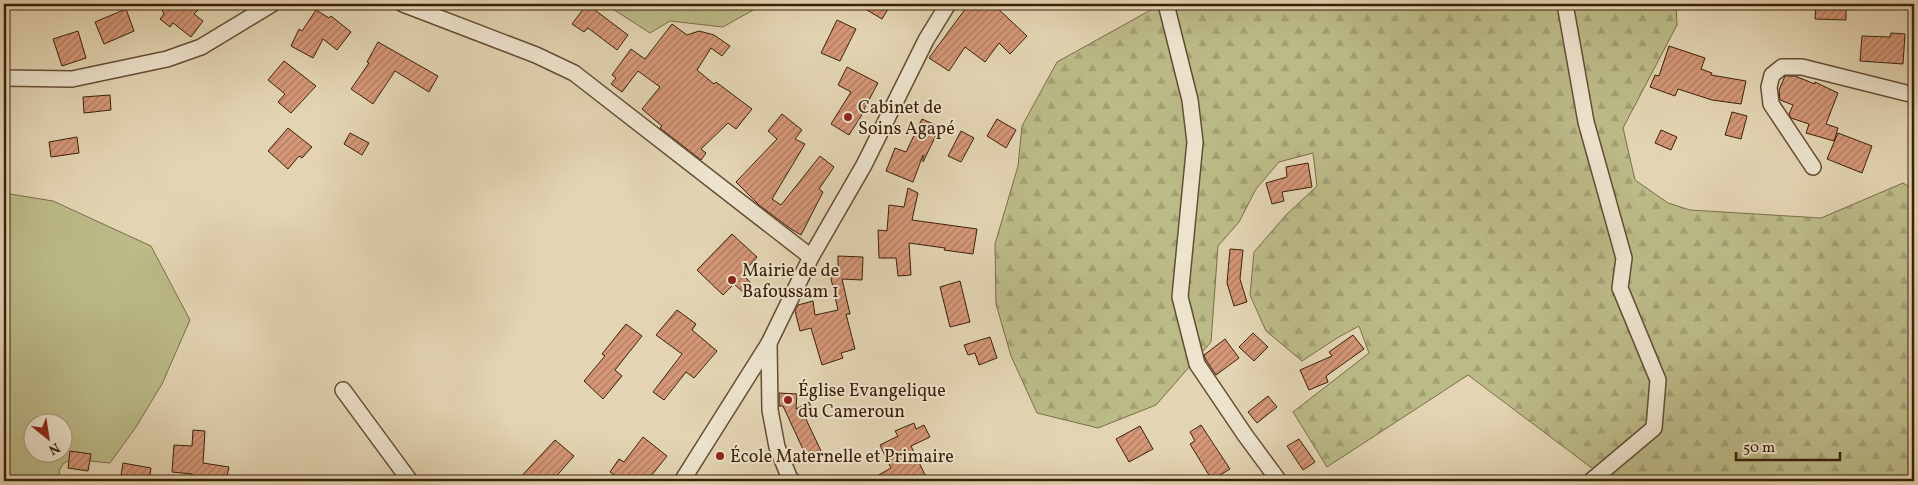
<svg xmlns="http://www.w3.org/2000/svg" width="1918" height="485" viewBox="0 0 1918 485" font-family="Vollkorn,serif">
  <defs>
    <pattern id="forest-firs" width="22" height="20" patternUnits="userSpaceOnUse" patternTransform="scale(1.25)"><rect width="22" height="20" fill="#bb8"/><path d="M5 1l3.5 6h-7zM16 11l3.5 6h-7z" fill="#a2a074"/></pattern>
    <pattern id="building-hatch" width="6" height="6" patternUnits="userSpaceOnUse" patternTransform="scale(1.25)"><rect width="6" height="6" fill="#d59778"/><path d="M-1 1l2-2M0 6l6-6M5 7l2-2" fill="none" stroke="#ae7b60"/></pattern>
  </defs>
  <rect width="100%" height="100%" fill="#e3d5b3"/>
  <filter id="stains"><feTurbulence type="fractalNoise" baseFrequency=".004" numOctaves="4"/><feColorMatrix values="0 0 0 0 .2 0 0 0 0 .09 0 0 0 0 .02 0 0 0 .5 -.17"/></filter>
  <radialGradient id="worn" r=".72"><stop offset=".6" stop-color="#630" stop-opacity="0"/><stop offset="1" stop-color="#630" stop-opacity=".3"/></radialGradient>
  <!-- grass -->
  <g fill="#bb8" stroke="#7a6e48" fill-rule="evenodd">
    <path d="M605,4H761L762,5L723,27L670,21L650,33Z"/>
    <path d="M4,193L53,201L151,246L190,320L162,384L136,427L110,463L70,459L63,464L59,471L61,481H4ZM32,422H62V452H32Z"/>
  </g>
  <!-- forest -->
  <path fill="url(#forest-firs)" stroke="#7a6e48" d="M1168,4H1676L1677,25L1623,128L1635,180L1668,203L1690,210L1821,218L1903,183L1914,190V481H1609L1468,375L1327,467L1293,412L1369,353L1359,326L1337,338L1302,361L1266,331L1250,295L1254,252L1287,214L1317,186L1313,153L1279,162L1256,189L1239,222L1218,246L1211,342L1156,405L1098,428L1037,413L1011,356L996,304L995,244L1018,166L1022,126L1057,62L1156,7Z"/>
  <!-- building -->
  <g fill="url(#building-hatch)" stroke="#3a2108">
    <path d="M160,4H204L194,14L203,21L191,37L173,23L170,27L160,19L164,14Z"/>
    <path d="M587,4L628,35L617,50L588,28L584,32L572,24Z"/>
    <path d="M857,4H891L882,19Z"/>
    <path d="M969,4H993L1027,36L1010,54L999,43L985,62L965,47L949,71L929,58Z"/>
    <path d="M1816,4H1846V20L1815,19Z"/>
    <path d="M126,9L134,31L104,44L95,22Z"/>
    <path d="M316,10L329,18L331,16L351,32L337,50L323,39L313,58L291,46L299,29L302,31Z"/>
    <path d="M837,20L856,29L840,61L821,53Z"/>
    <path d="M672,24L687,35L699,31L714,35L730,46L722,56L711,48L697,70L714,84L716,82L752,109L736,129L728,123L701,149L706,153L701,160L660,128L662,126L642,109L660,87L638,71L622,92L611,84L616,78L612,75L631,49L645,59Z"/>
    <path d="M78,31L86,58L62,66L53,39Z"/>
    <path d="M1891,33L1905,34L1903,64L1860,61L1862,36L1890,37Z"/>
    <path d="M378,42L438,76L429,92L395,71L373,104L351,89L369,63L367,62Z"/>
    <path d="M1669,46L1705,58L1701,69L1712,73L1711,75L1746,81L1741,104L1712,100L1678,89L1675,96L1650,87L1655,75L1659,76Z"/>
    <path d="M284,61L316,86L291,113L278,102L285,94L268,80Z"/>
    <path d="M847,67L878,83L864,109L865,110L849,135L831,124L851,92L838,85Z"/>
    <path d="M1785,76H1795L1815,84V82L1838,93L1826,124L1838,128L1834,141L1806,133L1809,124L1791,118L1789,114L1793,105L1780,100L1779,90Z"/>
    <path d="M110,95L111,110L84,113L83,97Z"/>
    <path d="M1732,112L1747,116L1741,139L1725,135Z"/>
    <path d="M782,114L802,130L795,139L805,144L772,199L781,205L820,156L834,167L819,189L823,192L801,235L791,229L759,205L736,182L777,139L768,131Z"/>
    <path d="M922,119L940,127L923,162V155L913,182L886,171L895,148L906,152Z"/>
    <path d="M997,119L1016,130L1006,148L987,136Z"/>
    <path d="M288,128L312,147L302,158L299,156L288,169L268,151Z"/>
    <path d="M1661,130L1677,137L1671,150L1655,143Z"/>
    <path d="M961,131L974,138L961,162L948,156Z"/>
    <path d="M350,133L369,143L362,155L344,144Z"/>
    <path d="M1838,133L1872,146L1862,173L1827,159Z"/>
    <path d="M77,137L79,153L51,157L49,142Z"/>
    <path d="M1308,163L1312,187L1282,192L1284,201L1272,204L1266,183L1287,177L1286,167Z"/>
    <path d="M908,188L918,193L912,220L977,229L973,254L944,250L945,248L909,243L911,275L898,276L896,258H879L878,230L887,231L889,205L904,207Z"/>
    <path d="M732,234L757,257L742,274L751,283L743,292L734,284L723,295L697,270Z"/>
    <path d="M1230,249L1243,250L1240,279L1247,302L1234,306L1227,283Z"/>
    <path d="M838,256L863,257L862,280L842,279L850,314H846L855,349L841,353L843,358L822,365L811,328L800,331L795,311L798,305L813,301L815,315L838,310L830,274H838Z"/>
    <path d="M960,281L970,322L950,327L940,287Z"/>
    <path d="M677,310L696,324L692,330L717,351L694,378L686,372L664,400L653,392L682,354L656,335Z"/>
    <path d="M626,324L642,336L615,370L622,376L603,399L584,381L605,356L602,354Z"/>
    <path d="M1253,333L1268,347L1254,361L1239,347Z"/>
    <path d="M1353,335L1364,349L1326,376L1328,382L1309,390L1300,370L1332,356L1329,352Z"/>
    <path d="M990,337L997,358L979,365L975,353L968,355L964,345Z"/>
    <path d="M1225,339L1239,358L1216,375L1206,360L1204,355Z"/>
    <path d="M779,393L797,394L796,409L809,402L814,413L805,417L821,451L807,458L783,406H779Z"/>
    <path d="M1268,396L1277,407L1257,423L1248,412Z"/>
    <path d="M914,423L916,429L924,425L930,437L911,446L928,481H868L891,468L880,445L898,436L895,431Z"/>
    <path d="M1201,425L1230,469L1212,480L1190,444L1195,441L1190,432Z"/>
    <path d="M1140,426L1153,449L1129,462L1116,439Z"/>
    <path d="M193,430L205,431L203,463L229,467L226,481H191L192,474L172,472L174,445L192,446Z"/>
    <path d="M643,437L667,456L647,481H623L610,472L619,459L624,462Z"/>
    <path d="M1299,439L1315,462L1303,470L1287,446Z"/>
    <path d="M555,440L574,456L552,481H517Z"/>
    <path d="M70,451L91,454L88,471L68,468Z"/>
    <path d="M123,463L151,468L149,480L121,475Z"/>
  </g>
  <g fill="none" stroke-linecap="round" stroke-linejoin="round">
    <defs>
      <g id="minor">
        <path d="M403,4L536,55L574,73L811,257"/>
        <path d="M1166,4L1190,100L1195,142L1180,297L1197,364L1245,435L1279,481"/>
        <path d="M1565,4L1586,122L1624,258L1620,288L1658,380L1654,428L1591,481"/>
        <path d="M4,78L72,79L167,59L201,47L272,4"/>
        <path d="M1813,167L1771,104L1769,87L1772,75L1782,67H1802L1914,95"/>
        <path d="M769,343L770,410L777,447L790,479L793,481"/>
        <path d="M343,390L410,481"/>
        <path d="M682,481L769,343L811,257L864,165L926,40L948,4"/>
      </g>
    </defs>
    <!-- minor casing -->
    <use href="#minor" stroke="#644e33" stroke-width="18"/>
    <!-- minor -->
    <use href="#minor" stroke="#ede4ce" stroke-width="15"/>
  </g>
  <!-- markers -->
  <g fill="#8f2418" stroke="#ede4ce" stroke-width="2">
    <circle cx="848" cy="117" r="5"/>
    <circle cx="732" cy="280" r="5"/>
    <circle cx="788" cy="400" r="5"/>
    <circle cx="720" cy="456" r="5"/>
  </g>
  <g text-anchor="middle" stroke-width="4" stroke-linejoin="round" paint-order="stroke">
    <!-- poi labels -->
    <g font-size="18" fill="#3a2108" stroke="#ede4ce" text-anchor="start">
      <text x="858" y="113">Cabinet de<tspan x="858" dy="21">Soins Agapé</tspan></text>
      <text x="742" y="276">Mairie de de<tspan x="742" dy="21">Bafoussam 1</tspan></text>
      <text x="798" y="396">Église Evangelique<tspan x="798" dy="21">du Cameroun</tspan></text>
      <text x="730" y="462">École Maternelle et Primaire</text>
    </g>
  </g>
  <!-- margin -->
  <rect width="1918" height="485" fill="none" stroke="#e3d5b3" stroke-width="20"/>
  <rect x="5" y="5" width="1908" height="475" fill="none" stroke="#3a2108" stroke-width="2.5"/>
  <rect x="10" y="10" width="1898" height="465" fill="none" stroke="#3a2108"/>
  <!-- north arrow -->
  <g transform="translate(48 438) rotate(150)"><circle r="24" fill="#ede4ce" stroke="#a5967f"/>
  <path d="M0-4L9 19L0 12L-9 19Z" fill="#8f2418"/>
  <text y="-8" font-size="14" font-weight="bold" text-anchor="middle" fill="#3a2108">N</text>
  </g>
  <!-- scale -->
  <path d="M1736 452v8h104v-8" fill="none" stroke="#3a2108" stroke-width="2.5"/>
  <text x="1743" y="452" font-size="15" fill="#3a2108" stroke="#ede4ce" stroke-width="4" paint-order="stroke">50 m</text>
  <rect width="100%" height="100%" filter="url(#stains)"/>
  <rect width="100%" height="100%" fill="url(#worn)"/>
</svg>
